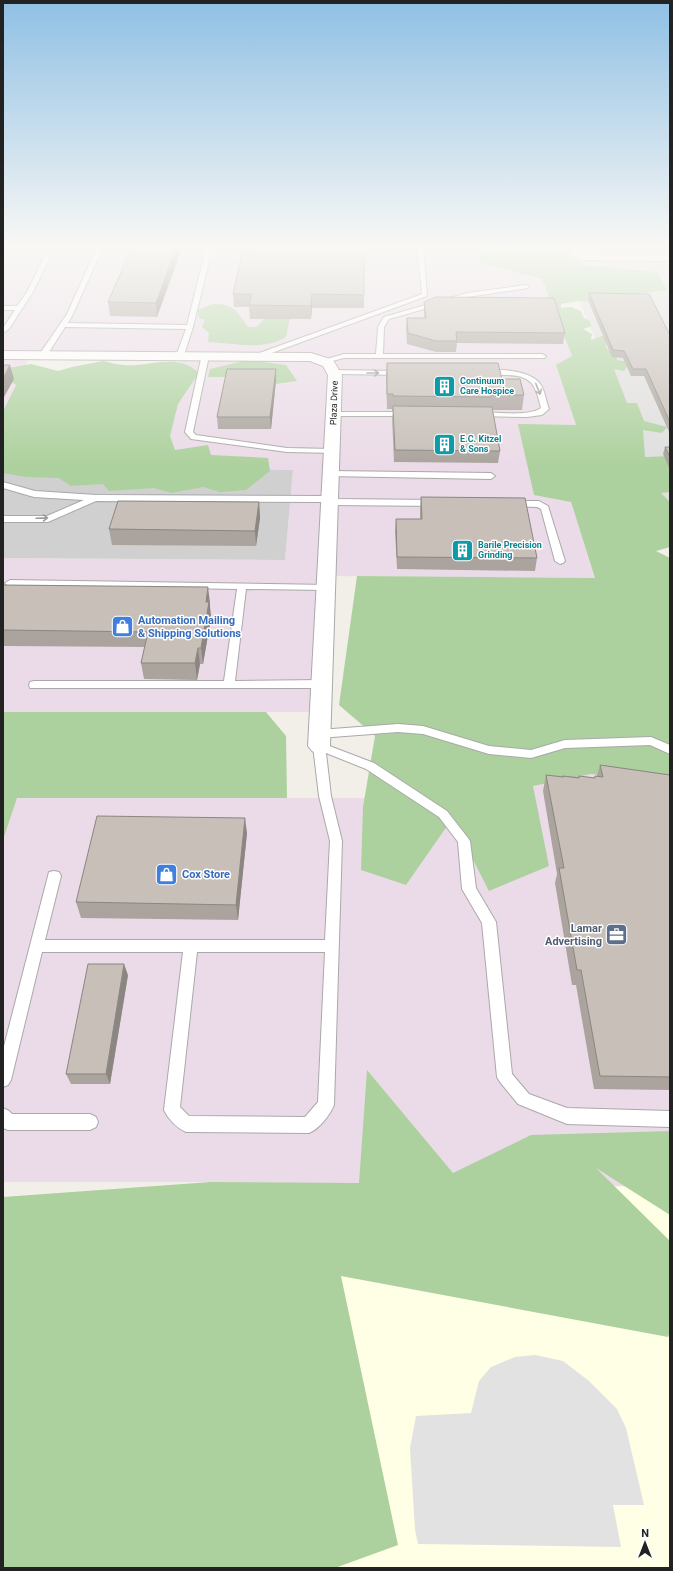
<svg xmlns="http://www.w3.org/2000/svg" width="673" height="1571" viewBox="0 0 673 1571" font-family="Roboto,sans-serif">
  <rect width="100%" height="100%" fill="#f2efe9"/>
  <!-- residential -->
  <path fill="#e0dfdf" d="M558,245H670V524L575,290L657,272L586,265L560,254Z"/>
  <!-- industrial -->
  <g fill="#ebdbe8">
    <path d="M84,245H476L480,263L542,279L572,356L556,366L576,425H518L571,502L595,578L319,576L314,712H3V558L285,560L293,470L155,468L181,360L29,359L3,411V248H83Z"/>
    <path d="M670,711V1187L211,1182H3V840L17,798H446Z"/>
  </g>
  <!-- education -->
  <path fill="#ffffe5" d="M360,1183L670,1187V1568H174Z"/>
  <!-- religious -->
  <path fill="#d0d0d0" d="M3,467L293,470L285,560L3,558Z"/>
  <!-- forest -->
  <g fill="#add19e">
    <path d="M3,245H84L83,248H3Z"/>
    <path d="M476,245H559L560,254L586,265L657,272L667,290L634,294L631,305L578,301L561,304V308L571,307L581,311L584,318L589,320L592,326L583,329L592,334L591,340L614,331L606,341V347L611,353L617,355V360L630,362L624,371L614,369L627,403H637L644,421L667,427L662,433L643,430L645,457L670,456V492L661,493L670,502V547L656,551L670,558V784L591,774L533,786L549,866L489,891L452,819L406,885L361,870L363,807L375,736L339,705L357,576L595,578L571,502L534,495L518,424L576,425L556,365L572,356L542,279L480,263Z"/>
    <path d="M213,304C234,304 237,311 248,327H256L266,317H290L286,337C264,351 233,343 208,342L209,333L202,327L205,320L199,318L197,310Z"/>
    <path d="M248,360L286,365L297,381L268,385L260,377H208L210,369Z"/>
    <path d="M103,361C110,362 117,365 124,365C150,367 178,352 199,373L178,404L170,436L175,450L208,445L211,455L268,458L270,471L246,490L220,492L203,487L171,493L154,488L109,491L103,484L71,486L59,478L26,477L3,473V411L16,385L8,380L9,368L31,364L58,371L72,367Z"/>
    <path d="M3,712H266L286,736L287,798H17L3,840Z"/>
    <path d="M367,1070L453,1173L531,1135L670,1131V1215L596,1168L670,1241V1332L668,1337L341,1276L398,1545L335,1568H3V1197L211,1182L359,1183Z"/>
  </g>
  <!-- parking -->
  <path fill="#e2e2e2" d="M535,1355L563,1361L589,1381L617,1409L626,1428L644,1505H613L621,1547L418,1544L415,1530L410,1448L416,1416L471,1413L479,1381L491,1367L515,1357Z"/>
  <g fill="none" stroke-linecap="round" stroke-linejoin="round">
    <defs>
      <g id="service">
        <path d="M98,245H104L73,314L68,323L187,325L207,245H213L193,327L183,358H177L176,356L186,329L65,327L46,357H40L39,355L67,314Z"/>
        <path d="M417,245H423L427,296L258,358H252L251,356L422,294Z"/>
        <path d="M50,249L53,251L33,292L9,329L3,333V328L15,310H3V306H17L27,292L47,251Z"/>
        <path d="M526,285L529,287L528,288L467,297L389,319L384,327L383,354H542L546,356L545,358H344L324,363L320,361L344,354H376L378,327L384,317L467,293Z"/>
        <path d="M202,354H208L209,356L193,432L196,435L287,448L333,449L337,451L336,453L287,452L191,439L185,432Z"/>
        <path d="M331,370L403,371L407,373L403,375L334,374H331Z"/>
        <path d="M482,371C498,368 532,370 541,385C545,392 546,401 549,409L542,415L527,417L475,416V412H478C494,412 528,417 541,408C539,401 538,394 534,387C526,371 500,376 485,375L481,373Z"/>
        <path d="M330,412H409L413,414L409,416H330Z"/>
        <path d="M331,471L491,473L495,476L491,479L328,476L327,474Z"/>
        <path d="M3,482L35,491L96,495L330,496L333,497L334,499L437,500L441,503L437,506L330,505L327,504L326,502L96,501L48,522H3V516H47L84,500L34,497L3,488Z"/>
        <path d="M509,501H539L548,506L565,561L563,563L560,564L555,561L541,509L537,507L506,506L505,504L506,502Z"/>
        <path d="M10,580L329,585L331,587L329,589L326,590L246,589L235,681L322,680L326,681L327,684L326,687L322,688H30L29,685L30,682L34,681H224L237,589L7,585L5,583Z"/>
        <path d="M398,724L423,726L489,746L531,750L565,740L651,737L670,745V754L650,745L565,748L531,758L489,754L423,734L398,732L319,738L315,737L313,734L315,731L319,730Z"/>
        <path d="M319,742L374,763L447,811L468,838L470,841L476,888L496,922L512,1074L529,1094L567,1108L670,1111V1127L567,1124L518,1104L500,1082L497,1077L482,923L462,889L458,842L439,817L366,769L326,753L331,796L342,841L334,1105C330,1115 319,1129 309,1133L186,1132C177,1128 168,1119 164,1110L183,952H42L11,1080L8,1085L3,1087V1050L49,872L54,871L59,872L61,876L45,940H325L330,841L319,796L313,746L315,743ZM197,952H325L318,1102L305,1117L189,1116L180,1107Z"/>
        <path d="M3,1108L9,1111L12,1114H90L96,1117L98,1122L96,1127L90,1130H8L3,1128Z"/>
      </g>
      <g id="minor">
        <path d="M567,245H577L579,250L585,254L670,255V261L583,260L570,254Z"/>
        <path d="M3,351L311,353L333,360L342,375L330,746L326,751L319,754L312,751L308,746L328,375L323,366L310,361L3,359Z"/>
      </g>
    </defs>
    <!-- service casing -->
    <use href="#service" stroke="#a9a9a9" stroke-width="2"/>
    <!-- minor casing -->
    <use href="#minor" stroke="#a9a9a9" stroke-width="2"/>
    <!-- service -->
    <use href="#service" fill="#fff" fill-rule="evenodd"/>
    <!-- minor -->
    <use href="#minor" fill="#fff" fill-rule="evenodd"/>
  </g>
  <!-- wall -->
  <g fill="#aba49e">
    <path d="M122,245H183L157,317L110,316L108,302L133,246H122Z"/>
    <path d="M364,245V308H312L311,319H250L249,307H234L233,294Z"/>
    <path d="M589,293L670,335V434L644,376H631L623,358L612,357L588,300Z"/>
    <path d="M424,302L565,333L563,344L457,343L456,352H436L407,344L406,328L407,318H424Z"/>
    <path d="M387,363L502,379L524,395L522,410H492L500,451L498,463L394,462L392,418L393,411H392V409H387L386,377Z"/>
    <path d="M276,369V380L271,429H218L217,417Z"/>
    <path d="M665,447H670V470L663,454Z"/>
    <path d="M421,497L537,558L535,571L397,569L395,531L396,519H420V509Z"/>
    <path d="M259,502L260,518L256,546L112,545L109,529Z"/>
    <path d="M3,585L210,603V607L211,618L203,664H200L197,680L144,679L141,663L145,647L3,646Z"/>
    <path d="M600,765L670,775V1090L594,1089L576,985H572L555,883L557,874L543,791L546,775L563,777V776L578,777L579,776L595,778V776H597Z"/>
    <path d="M247,833L238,920L81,918L76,902Z"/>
    <path d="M128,975L110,1084H71L66,1074Z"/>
  </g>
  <!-- shaded-wall -->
  <g fill="#8b8681">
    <path d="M177,245H183L157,317L156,303Z"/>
    <path d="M312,294V308L311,319V306Z"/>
    <path d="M10,365L14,379L3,399V378Z"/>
    <path d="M276,369V380L271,429L270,417Z"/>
    <path d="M259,502L260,518L256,546L255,531Z"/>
    <path d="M208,587L210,603V607L211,618L203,664L201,648L206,602Z"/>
    <path d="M198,648L200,664L197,680L195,663Z"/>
    <path d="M245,818L247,833L238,920L236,905Z"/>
    <path d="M124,964L128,975L110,1084L106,1074Z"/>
  </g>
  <!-- building -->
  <g fill="#c7bfb8" stroke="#8b8681">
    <path d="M133,245H177L156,303L108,302Z"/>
    <path d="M244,245H364V295L312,294L311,306L249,305L252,294H233Z"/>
    <path d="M589,293L649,294L670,335V422L646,369H633L624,351L613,350Z"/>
    <path d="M436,297L554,298L565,333L456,332L457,341H436L408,333L407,318H426L424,302Z"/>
    <path d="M387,363H498L502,379H520L524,395H490L491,397L393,396V394H387Z"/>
    <path d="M3,365H10L3,378Z"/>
    <path d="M227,369H276L270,417H217Z"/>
    <path d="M393,406L492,407L500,451L395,450Z"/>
    <path d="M665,447H670V457Z"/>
    <path d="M421,497L525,498L537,558L397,557L396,519H422Z"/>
    <path d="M118,501L259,502L255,531L109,529Z"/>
    <path d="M3,585L208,587L206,602H209L201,648H198L195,663H141L148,632L3,630Z"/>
    <path d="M600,765L670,775V1077L600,1076L581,970H577L559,868H564L546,775L564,777L563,776L579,778V776L595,778V776L603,777Z"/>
    <path d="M97,816L245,818L236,905L76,902Z"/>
    <path d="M88,964H124L106,1074H66Z"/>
  </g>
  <!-- one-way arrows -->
  <defs><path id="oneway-shaft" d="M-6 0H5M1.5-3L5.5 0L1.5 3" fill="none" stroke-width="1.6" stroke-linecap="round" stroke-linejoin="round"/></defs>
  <g stroke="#9c9c9c">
    <use href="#oneway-shaft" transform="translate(373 373)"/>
    <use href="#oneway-shaft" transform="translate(538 389) rotate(68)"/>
    <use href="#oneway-shaft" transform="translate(42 518) rotate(-2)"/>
  </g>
  <!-- sky -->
  <linearGradient id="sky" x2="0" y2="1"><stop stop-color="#8fc0e4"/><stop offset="0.53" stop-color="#f9f8f5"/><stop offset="1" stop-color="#f9f8f5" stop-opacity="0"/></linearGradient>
  <rect width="673" height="465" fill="url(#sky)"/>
  <!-- icons -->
  <defs>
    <symbol id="building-square" viewBox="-11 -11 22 22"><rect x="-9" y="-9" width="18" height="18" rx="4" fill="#0f9aa8" stroke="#fff"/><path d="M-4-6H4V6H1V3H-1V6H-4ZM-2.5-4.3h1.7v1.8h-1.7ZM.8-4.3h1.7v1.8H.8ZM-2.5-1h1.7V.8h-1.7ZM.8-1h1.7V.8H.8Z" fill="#fff"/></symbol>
    <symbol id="shop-square" viewBox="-11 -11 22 22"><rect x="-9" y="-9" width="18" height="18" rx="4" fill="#3f7fe0" stroke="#fff"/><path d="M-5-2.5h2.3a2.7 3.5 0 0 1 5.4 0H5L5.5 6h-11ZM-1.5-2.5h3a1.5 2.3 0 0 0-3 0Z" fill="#fff"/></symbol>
    <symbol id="office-square" viewBox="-11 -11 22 22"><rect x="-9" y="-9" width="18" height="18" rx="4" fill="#5c6f8a" stroke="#fff"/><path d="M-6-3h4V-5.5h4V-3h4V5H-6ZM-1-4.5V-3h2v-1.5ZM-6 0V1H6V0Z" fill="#fff"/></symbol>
  </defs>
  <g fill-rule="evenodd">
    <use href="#building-square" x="432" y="374" width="25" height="25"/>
    <use href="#building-square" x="432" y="432" width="25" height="25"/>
    <use href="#building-square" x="450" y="538" width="25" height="25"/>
    <use href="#shop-square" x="110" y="614" width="25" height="25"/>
    <use href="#shop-square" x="154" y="862" width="25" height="25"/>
    <use href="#office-square" x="604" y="922" width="25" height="25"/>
  </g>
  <g text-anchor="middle" stroke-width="3" stroke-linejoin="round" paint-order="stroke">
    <!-- far-culture labels -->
    <g font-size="9" font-weight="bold" fill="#0d838f" stroke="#fff" text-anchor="start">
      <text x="460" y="384">Continuum<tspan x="460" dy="10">Care Hospice</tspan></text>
      <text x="460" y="442">E.C. Kitzel<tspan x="460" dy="10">&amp; Sons</tspan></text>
      <text x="478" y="548">Barile Precision<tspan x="478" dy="10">Grinding</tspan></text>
    </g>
    <!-- far-street labels -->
    <g font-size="9" fill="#222" stroke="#fff">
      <text transform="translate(334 403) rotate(-88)" y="3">Plaza Drive</text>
    </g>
    <!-- shop labels -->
    <g font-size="11" font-weight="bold" fill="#366cbe" stroke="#fff" text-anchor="start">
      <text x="138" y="624">Automation Mailing<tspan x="138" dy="13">&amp; Shipping Solutions</tspan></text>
      <text x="182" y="878">Cox Store</text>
    </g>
    <!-- service labels -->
    <g font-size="11" font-weight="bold" fill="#4e5e75" stroke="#fff" text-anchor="end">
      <text x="602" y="932">Lamar<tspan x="602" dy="13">Advertising</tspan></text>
    </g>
  </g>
  <!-- border -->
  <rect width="673" height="1571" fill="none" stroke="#222222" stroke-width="8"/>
  <!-- north arrow -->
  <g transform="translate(645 1543)" stroke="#ffffff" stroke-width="3" paint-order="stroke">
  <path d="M0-3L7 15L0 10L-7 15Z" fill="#222222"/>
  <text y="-6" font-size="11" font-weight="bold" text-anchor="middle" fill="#222222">N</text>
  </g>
</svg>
